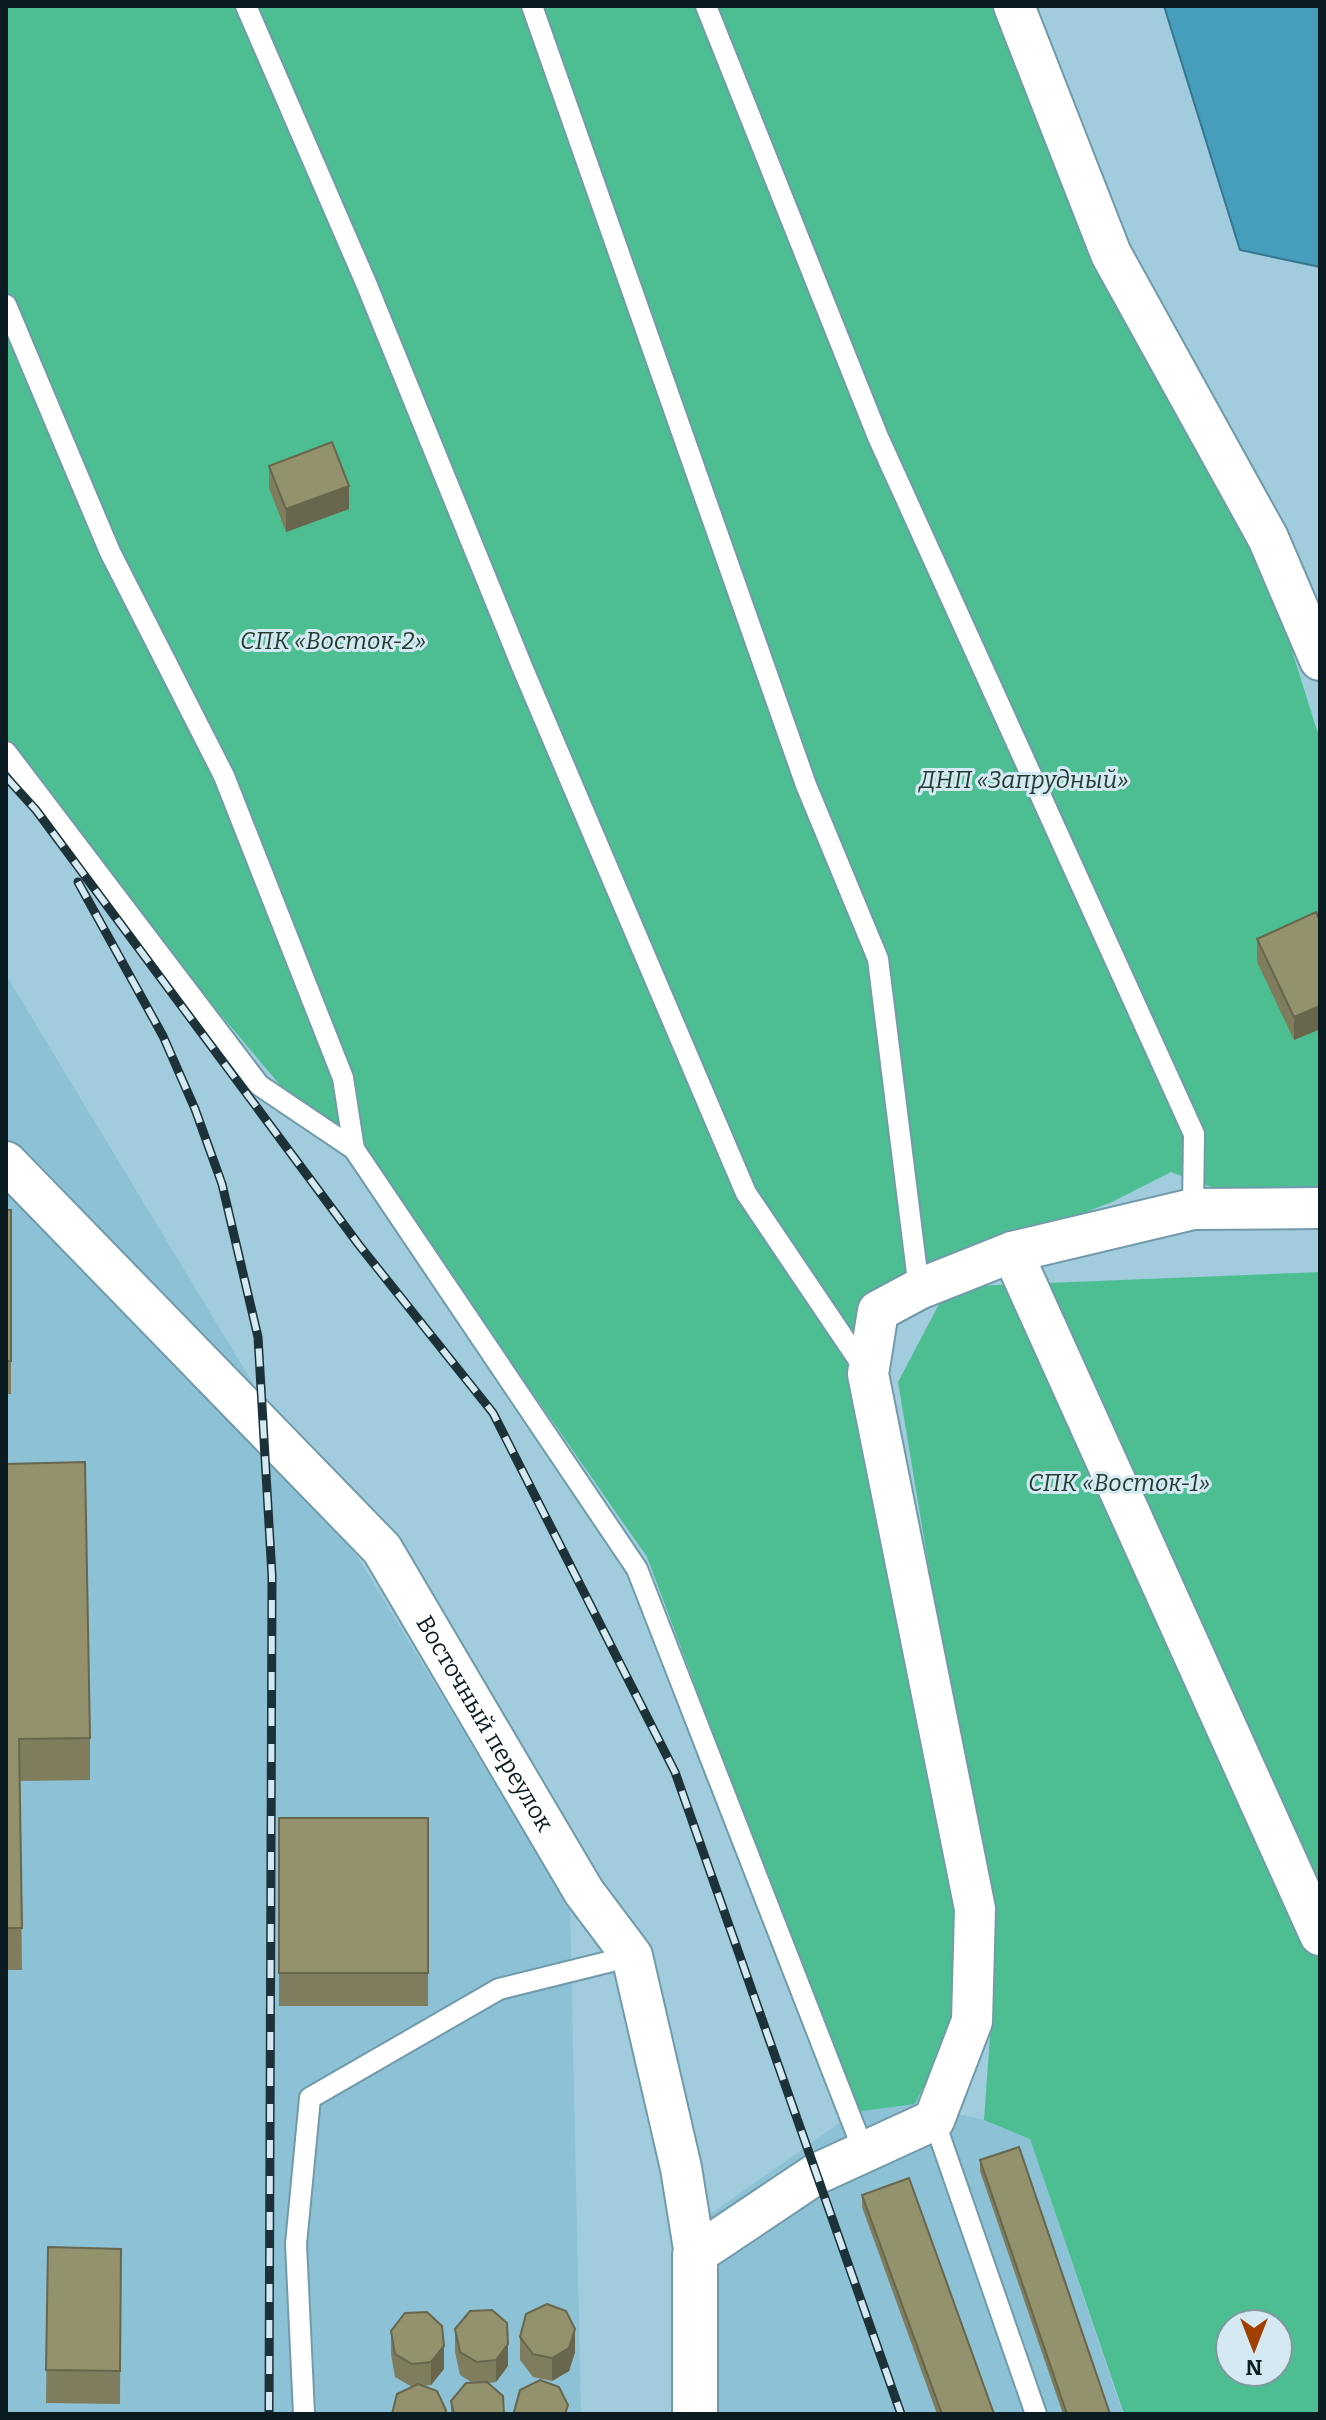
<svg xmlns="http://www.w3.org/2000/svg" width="1326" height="2420" viewBox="0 0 1326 2420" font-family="Bitter,serif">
  <rect width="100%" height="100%" fill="#a1ccdd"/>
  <!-- built -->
  <g fill="#8dc1d5">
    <path d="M6,975L570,1908L581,2414H6Z"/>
    <path d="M915,2104L984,2120L1030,2139L1123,2414H712L705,2218L855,2112Z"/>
  </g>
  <!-- green -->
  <g fill="#4cbe91" fill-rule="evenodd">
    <path d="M6,6H1001L1126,311L1273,590L1320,740V1194L1214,1188L1171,1172L1112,1202L871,1294L974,1985L915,2104L855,2112L647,1557L356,1139L307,1117L75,842L6,745Z"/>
    <path d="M1320,1272V2414H1124L1030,2139L984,2120L995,1965L898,1382L948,1287ZM1230,2324H1278V2372H1230Z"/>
  </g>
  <!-- water -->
  <path fill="#469ebc" stroke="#34778e" stroke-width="2" d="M1164,6H1320V267L1240,250Z"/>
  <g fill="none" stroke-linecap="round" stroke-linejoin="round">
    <defs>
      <g id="service">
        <path d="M246,6L366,283L523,669L746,1193L866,1371"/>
        <path d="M532,6L806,785L878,959L919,1289"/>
        <path d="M706,6L878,437L1194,1134L1193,1209"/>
        <path d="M6,305L110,552L224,776L343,1078L354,1149L259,1085L6,752"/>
        <path d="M354,1149L637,1569L864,2152"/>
        <path d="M934,2120L1036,2414"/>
        <path d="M304,2414L296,2244L310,2098L499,1989L632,1956"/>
      </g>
      <g id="minor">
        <path d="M1014,6L1111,254L1268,538L1320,660"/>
        <path id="s1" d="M6,1162L382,1549L584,1892L632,1956L681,2168L695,2255L816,2174L934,2120L972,2021L975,1909L868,1374L878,1311L919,1289L1012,1252L1193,1209L1320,1208"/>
        <path d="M1012,1252L1320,1935"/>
      </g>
      <path id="tertiary" d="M695,2414V2255"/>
    </defs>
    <!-- service casing -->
    <use href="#service" stroke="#719bab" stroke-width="24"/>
    <!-- minor casing -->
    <use href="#minor" stroke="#719bab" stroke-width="44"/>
    <!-- tertiary casing -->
    <use href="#tertiary" stroke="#719bab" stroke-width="48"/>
    <!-- service -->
    <use href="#service" stroke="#fff" stroke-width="20"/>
    <!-- minor -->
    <use href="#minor" stroke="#fff" stroke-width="40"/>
    <!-- tertiary -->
    <use href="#tertiary" stroke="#fff" stroke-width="44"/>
    <defs>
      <g id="rail">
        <path d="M6,777L36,810L359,1245L493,1413L675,1772L901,2414"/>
        <path d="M78,882L163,1036L195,1109L222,1184L258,1337L272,1576L269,2414"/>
      </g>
    </defs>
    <!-- rail casing -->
    <use href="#rail" stroke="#1c3138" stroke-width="9"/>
    <!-- rail -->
    <use href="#rail" stroke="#d4e9f2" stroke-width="6" stroke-dasharray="18" stroke-linecap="butt"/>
  </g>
  <!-- wall -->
  <g fill="#7f7d5e">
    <path d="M269,466L349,509L286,532L269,488Z"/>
    <path d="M1320,921V1029L1294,1040L1257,962V939Z"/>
    <rect x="6" y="1210" width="5" height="184"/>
    <path d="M6,1464L90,1738V1780L20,1781L22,1970H6Z"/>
    <rect x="279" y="1818" width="149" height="188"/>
    <path d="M980,2160L1110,2414H1063L980,2171Z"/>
    <path d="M862,2195L994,2414H937L862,2207Z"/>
    <path d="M48,2247L121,2249L120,2404L46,2403Z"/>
    <path d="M455,2329L508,2366L496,2382L489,2383L504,2414H451V2401L473,2383L460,2375L455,2352Z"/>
    <path d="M391,2331L444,2369L431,2385L423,2386L446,2414L412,2387L395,2377L391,2354Z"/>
    <path d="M520,2337L575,2352L569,2371L552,2381L533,2377L520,2360Z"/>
  </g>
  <!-- shaded-wall -->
  <g fill="#68664c">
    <path d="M349,486V509L286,532V509Z"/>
    <path d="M1320,1006V1029L1294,1040V1017Z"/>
    <path d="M575,2329V2352L569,2371L552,2381V2358Z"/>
    <path d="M508,2344V2366L496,2382V2360Z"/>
    <path d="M444,2346V2369L431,2385V2362Z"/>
  </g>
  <!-- building -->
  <g fill="#94916d" stroke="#68664c" stroke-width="2">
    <path d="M332,442L349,486L286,509L269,466Z"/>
    <path d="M1316,912L1320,921V1006L1294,1017L1257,939Z"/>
    <rect x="6" y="1210" width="5" height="151"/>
    <path d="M85,1462L90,1738L19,1739L22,1928H6V1464Z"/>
    <rect x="279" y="1818" width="149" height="155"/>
    <path d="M1019,2147L1110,2414H1067L980,2160Z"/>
    <path d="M909,2178L994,2414H942L862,2195Z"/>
    <path d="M48,2247L121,2249L120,2371L46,2370Z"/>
    <path d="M547,2304L566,2311L575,2329L569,2348L552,2358L533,2354L520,2337L526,2314Z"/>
    <path d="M492,2310L507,2323L508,2344L496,2360L477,2362L460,2352L455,2329L470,2311Z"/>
    <path d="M427,2312L442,2326L444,2346L431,2362L412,2364L395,2354L391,2331L405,2313Z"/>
    <path d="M540,2380L559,2387L568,2405L565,2414H515L514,2412L520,2390Z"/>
    <path d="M487,2382L503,2396L504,2414H454L451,2401L466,2383Z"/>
    <path d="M418,2384L437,2391L446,2410L445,2414H392L397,2394Z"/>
  </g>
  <g text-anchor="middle" stroke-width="6" stroke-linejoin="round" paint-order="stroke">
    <!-- park labels -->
    <g font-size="24" font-style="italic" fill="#233d31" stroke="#d4e9f2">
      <text x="333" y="649">СПК «Восток-2»</text>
      <text x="1024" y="788">ДНП «Запрудный»</text>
      <text x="1119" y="1491">СПК «Восток-1»</text>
    </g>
    <!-- street labels -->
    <g font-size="24" fill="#0a1b21" stroke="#d4e9f2">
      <text dy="8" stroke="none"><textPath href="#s1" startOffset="742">Восточный переулок</textPath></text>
    </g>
  </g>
  <!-- border -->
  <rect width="1326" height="2420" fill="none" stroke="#0a1b21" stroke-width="16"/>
  <!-- north arrow -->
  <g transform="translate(1254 2348) rotate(180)"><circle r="38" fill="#d4e9f2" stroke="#83979e" stroke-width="2"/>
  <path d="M0-6L14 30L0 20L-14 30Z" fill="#a24001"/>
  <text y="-12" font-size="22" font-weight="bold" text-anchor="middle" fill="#0a1b21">N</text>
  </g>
</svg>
